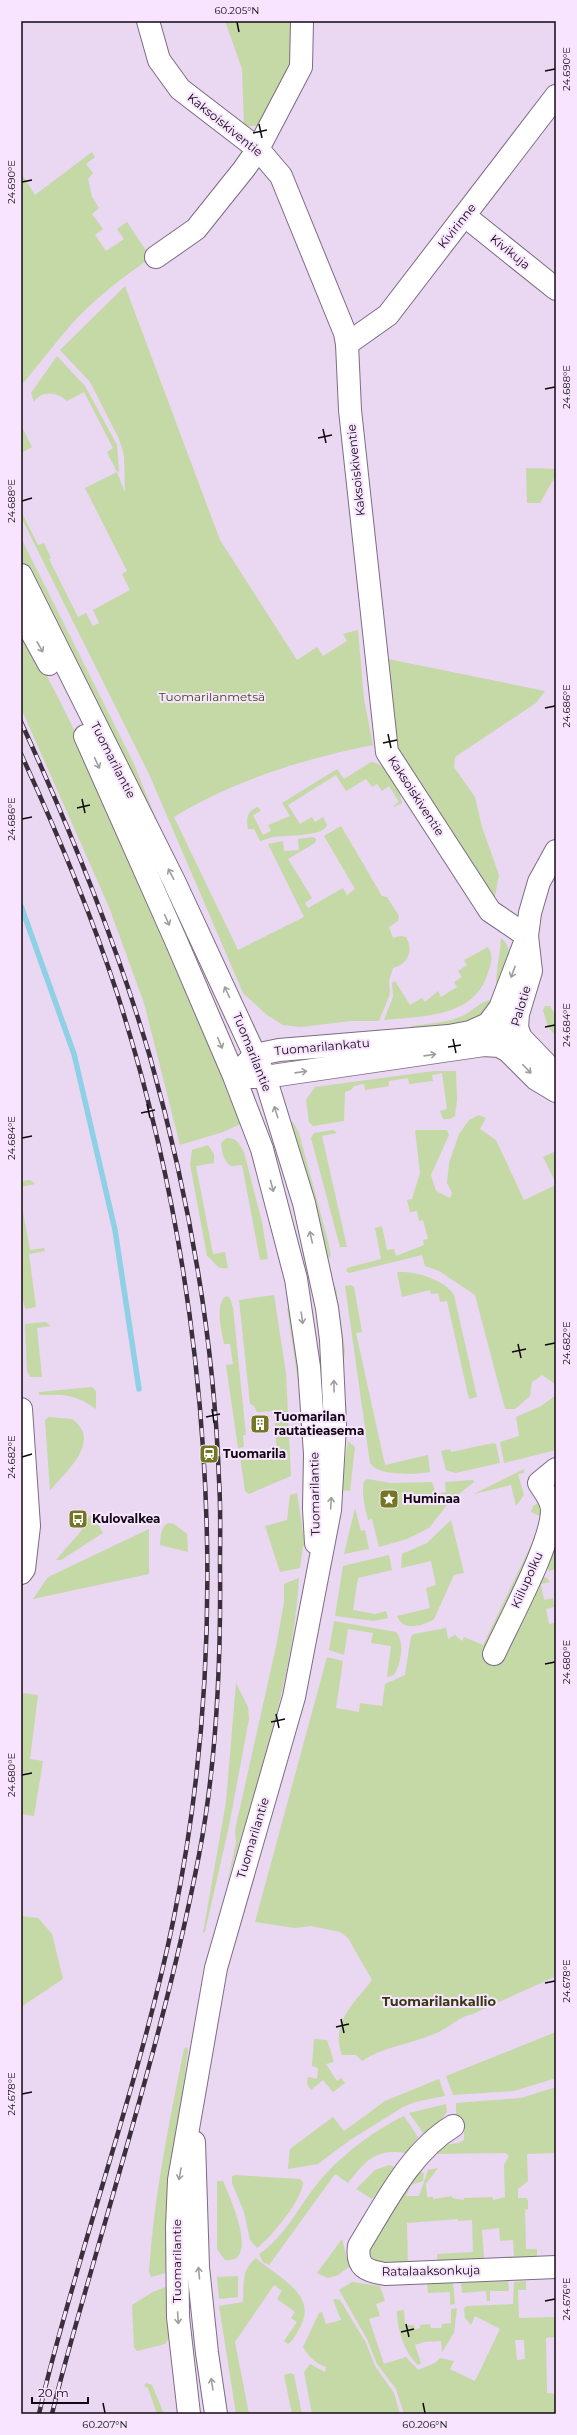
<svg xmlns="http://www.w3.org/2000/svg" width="577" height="2435" viewBox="0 0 577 2435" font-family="Montserrat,sans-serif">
  <rect width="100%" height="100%" fill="#ead7f1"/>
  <!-- green -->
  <g fill="#c4d9a6" fill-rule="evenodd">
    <path d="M225,21H295L290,75L258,126H244L242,69Z"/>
    <path d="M92,152L95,157L86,164L93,173L88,179L92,197L99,208L92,214L103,229L95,235L106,251L124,239L117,229L127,222L151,258C121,278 93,300 69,327C53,346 37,366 21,386V173L35,195Z"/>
    <path d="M125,286L220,540L297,660L317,647L323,656L347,641L343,634L358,630L364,699L373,745C305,758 233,781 174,817L238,950L304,917L268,844L283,841L284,851L299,850L298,839L313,837L316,839L315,843L288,859L312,898L305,903L308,908L343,888L347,895L355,889L324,836L341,826L382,896L387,897L399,916L398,921L389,927L393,938L400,936L406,937C414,951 408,964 393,968L389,981L390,994L379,1021H350L301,1027L283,1025L267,1015L243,993L149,774L21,517V511L38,545L44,543L51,558L49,559L78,617L86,613L93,626L99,623L93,610L130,590L122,574L127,571L85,488L117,472L107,452L113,448L84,392L67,401C57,392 42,390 34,402L31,393L57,356L85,386L117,445L119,471L117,472L125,493L124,455L119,439L90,382L60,350Z"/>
    <path d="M21,425L32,447L21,453Z"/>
    <path d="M526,468L556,469V475L540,503H527Z"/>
    <path d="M21,538L134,764L169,851L21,569Z"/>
    <path d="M21,633L29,642C112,796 177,961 247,1121L223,1132L180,1145L144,1003L109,907L21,708Z"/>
    <path d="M383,658L545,691L536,703L455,757L454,767L475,797L482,827L499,875L495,896L491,898L392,749Z"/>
    <path d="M371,762C387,763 400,789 402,803L394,807L393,806L399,802L389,786L382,791L377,784L372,787L366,779L346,791L336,775L288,805L300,824L312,817L315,822L323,817L327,825C324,837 284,835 273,837C269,838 265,840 260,841L254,829H248C246,818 247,811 258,807L261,811L253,815L263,835L271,831L268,825L290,816L282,803L337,769L344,779Z"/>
    <path d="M501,938C518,952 504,972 497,989C494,982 501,949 501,938Z"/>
    <path d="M488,947C494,956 491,964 488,973C474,1018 423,1016 384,1020L393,997L392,983L395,981L410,1005L422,998L425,1002L438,991L441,997L457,987L454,982L462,977L458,971L467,965L464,960Z"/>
    <path d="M490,1000L494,1002L493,1005L472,1023L411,1030V1026C427,1024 445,1023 460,1017C471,1013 479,1002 490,1000Z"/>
    <path d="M545,1006H550L556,1016V1036L548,1027L543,1010Z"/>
    <path d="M434,1071H456L457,1100L455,1116L450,1119H443L440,1111L447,1109L442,1073L432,1075L433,1081L409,1084L408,1078L389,1081V1086L365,1090L364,1084L354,1086L351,1090L345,1092L344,1121L313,1126L309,1122L306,1100L315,1087Z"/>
    <path d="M479,1115L486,1118L480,1129L496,1140L524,1200L556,1185V1390L555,1384L542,1375L532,1382L530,1396L515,1409H505L475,1295L439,1271L425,1266L422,1255L349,1273L346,1271L347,1268L381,1259L375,1228L382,1226L387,1250L394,1249L396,1256L424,1245L423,1240L428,1239L423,1220L419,1221L417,1211L410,1212L407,1200L412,1199L420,1173L415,1130H447L449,1135L431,1175L436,1191L450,1198L452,1193L447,1183L449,1163L459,1134L469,1120Z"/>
    <path d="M286,1122H293L299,1133L328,1241L331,1256L328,1258L325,1257Z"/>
    <path d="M333,1130L337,1133L322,1136L347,1247H340L311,1138L314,1133Z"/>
    <path d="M227,1138C237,1138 239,1144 244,1152L262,1222L268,1259L260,1260L242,1165L231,1166C223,1161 222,1152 221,1143Z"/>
    <path d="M208,1145L214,1154V1163L196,1166L213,1254L225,1252L228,1268C215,1270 216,1262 207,1256L190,1164L192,1150Z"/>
    <path d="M556,1151V1183L543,1157Z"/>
    <path d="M30,1180L35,1184L21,1187V1181Z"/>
    <path d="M21,1201L30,1250L44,1248L45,1251L29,1254L36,1307L26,1309C17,1296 21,1220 21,1201Z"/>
    <path d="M397,1272C415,1271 444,1279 454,1295L477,1397L469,1399L447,1301L440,1302L438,1293L431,1294L430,1290L402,1297Z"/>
    <path d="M351,1285L354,1287L362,1332L356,1333L385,1465L428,1455L430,1472C417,1475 377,1476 370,1463L345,1286Z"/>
    <path d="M336,1287L345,1351L343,1366L337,1347L333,1290Z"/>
    <path d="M274,1295L286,1373L291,1476L249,1494L245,1491L240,1456H248L249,1459L277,1456L274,1411L257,1412L254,1406L250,1404L239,1300Z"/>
    <path d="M226,1296L230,1298L233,1308L246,1435H243L244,1447L238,1448L226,1365L233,1364L230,1344H224C222,1331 214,1305 226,1296Z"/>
    <path d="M287,1308L293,1311L299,1360L298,1382Z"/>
    <path d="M46,1322L51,1326L37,1328L42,1377H30L27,1371L25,1324Z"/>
    <path d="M92,1387L96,1391V1409C75,1394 65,1394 39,1395V1392Z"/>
    <path d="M556,1395V1450L504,1463L500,1442L519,1436L516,1417L541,1406Z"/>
    <path d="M49,1417L72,1419C103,1441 66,1471 50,1491L45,1420Z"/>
    <path d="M348,1441L355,1447L350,1491L341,1490Z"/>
    <path d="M493,1443L496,1444L500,1463L455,1473L446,1470L441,1451L450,1449L451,1452Z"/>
    <path d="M524,1469V1473L518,1474L524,1495L516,1506L511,1485L474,1494Z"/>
    <path d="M368,1479L390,1483L432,1482L436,1494L446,1492L445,1482L473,1480L474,1482L450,1501L429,1528L407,1539L379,1547L372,1519L368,1520C365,1507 361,1494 364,1481Z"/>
    <path d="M297,1493L305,1546H303L300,1568L280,1572L265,1526L287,1520L290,1495Z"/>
    <path d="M538,1503L542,1504C546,1513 548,1518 547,1528L495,1644L502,1643L534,1578C541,1576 546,1575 550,1582L541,1584L544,1600L553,1598L554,1607L546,1609L549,1624L556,1623V1976L473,2014C461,2016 456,2022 446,2028C421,2043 385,2045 362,2061L356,2055H342C330,2022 354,2004 372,1980L348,1938L340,1932L311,1926L295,1928L255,1922L327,1657L343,1661L336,1708L359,1712L360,1703L382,1706L385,1684L405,1675L411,1636L414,1634L446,1628L448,1639L455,1635L462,1641L464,1637L483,1645L544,1518L531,1512L533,1506Z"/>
    <path d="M355,1508L361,1531L365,1530L369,1549L344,1554Z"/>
    <path d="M92,1514L103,1533L61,1560H56L82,1530L80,1525Z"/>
    <path d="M451,1520L464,1573L454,1575L434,1619C423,1626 403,1632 397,1616L430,1608L426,1588L436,1585L431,1561L401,1568L402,1554L427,1543Z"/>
    <path d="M168,1523L174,1524L187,1534L188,1552L160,1545C161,1536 160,1528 168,1523Z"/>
    <path d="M149,1529V1574L33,1599L48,1577Z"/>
    <path d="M556,1546L555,1569L549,1571L546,1567L552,1547Z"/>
    <path d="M389,1555L392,1570L358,1578L353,1610L375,1614L386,1611L388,1618L374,1621L335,1616L343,1566Z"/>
    <path d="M299,1578C293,1684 255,1786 226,1888L236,1843L235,1830L277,1642L284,1602V1584Z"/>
    <path d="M334,1621L396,1632C405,1642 401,1664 394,1675L387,1677L391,1646L371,1643L373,1633L348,1629L344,1655L329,1650Z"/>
    <path d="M236,1683L248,1707L249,1719L229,1826L205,1932L203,1933L226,1802Z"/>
    <path d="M21,1693L38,1695L30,1759L43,1761L34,1816L21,1814Z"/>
    <path d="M21,1916L38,1918L52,1934L63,1979L21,2007Z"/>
    <path d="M556,2032V2078L514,2091L453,2095L446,2076Z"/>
    <path d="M314,2039L327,2040L334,2062L326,2064L337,2081L341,2078L345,2083L333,2092L323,2080L311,2090L307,2084L308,2077L317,2079L318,2068L312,2066Z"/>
    <path d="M187,2047L188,2050L175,2149L168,2222L166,2273L151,2277L149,2271C154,2196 169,2123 184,2049Z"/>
    <path d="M439,2079L445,2096L415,2102L403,2107L350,2140L318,2164L288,2169L290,2149L333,2117L344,2131L385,2101Z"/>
    <path d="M556,2087V2153L527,2154L528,2181L518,2189V2198H526L528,2200V2209L525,2210L526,2249H537V2263L502,2265V2257L514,2256L513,2240L500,2241L499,2228L482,2230L484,2258L481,2261L438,2264L437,2254L473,2252L472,2220L458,2221V2219L407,2223L408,2268C330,2269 390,2208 411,2178L420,2172L424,2173L423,2181L411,2185L406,2196H419L428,2170L438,2168L426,2184L427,2197H433V2199L452,2196V2198L464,2200V2198L492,2197L493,2200L505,2197L504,2165L509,2156L506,2153L431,2154L435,2146L459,2143L464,2140V2131L456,2115V2103L521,2098Z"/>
    <path d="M446,2104L447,2112L430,2133L424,2134L409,2113Z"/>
    <path d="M404,2116L418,2137L406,2153C376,2148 365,2161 348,2183L335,2174L269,2265L263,2262L259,2254C287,2236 301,2201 323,2177C345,2152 375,2130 404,2116Z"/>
    <path d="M389,2165L393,2166L395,2170L372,2199L356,2189L375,2170Z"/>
    <path d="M235,2175L300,2179L303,2182C304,2197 270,2239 257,2248L250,2240L244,2212L232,2183V2176Z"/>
    <path d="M217,2181H223C229,2195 261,2264 225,2260L217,2249Z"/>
    <path d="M342,2239L349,2267L338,2275L328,2278L317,2273Z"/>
    <path d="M256,2258C278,2278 320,2295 299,2329C296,2334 293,2341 288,2344L284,2341L297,2322L291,2318L295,2312L277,2299L282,2291L274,2285L235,2342L249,2414H236L219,2306L243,2302C244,2284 241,2270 256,2258Z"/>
    <path d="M238,2276V2297L219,2299L217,2277Z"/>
    <path d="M508,2281L509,2291H490V2301H487L486,2291L462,2293L461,2283Z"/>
    <path d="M526,2281V2290H518L519,2318L556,2317V2337L546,2338L547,2393L556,2394V2414H404L396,2389L377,2364L367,2339L339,2290L352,2282L380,2286L385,2301L376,2304L380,2316L369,2319L384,2364L406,2357L418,2370L435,2363L440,2358L454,2361L450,2369L475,2381L500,2329L475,2316L471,2325L465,2318L464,2308L467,2306L513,2304L514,2282ZM524,2340L525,2359L517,2360L515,2340Z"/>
    <path d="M427,2283H453L455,2304L450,2305V2292L428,2293Z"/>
    <path d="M168,2286L171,2335L165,2344L137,2351L134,2347L132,2305L153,2292Z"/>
    <path d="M335,2299L340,2300L366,2343L375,2366L394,2393L400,2414H312L304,2372L310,2364L325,2372L326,2367C315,2363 309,2357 303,2347L319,2313L322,2312L326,2324L341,2320L333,2300Z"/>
    <path d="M457,2308L454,2333L442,2352L441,2341L424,2342L415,2345L421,2363L418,2365C404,2352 397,2329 397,2311L404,2310L405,2325H414L415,2329L420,2328V2325L430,2324L431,2328H441L442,2324L451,2323V2309Z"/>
    <path d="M291,2373L294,2375L302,2414H292L284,2375Z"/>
    <path d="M146,2383L152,2385L164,2414H157L148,2388L144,2386Z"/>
  </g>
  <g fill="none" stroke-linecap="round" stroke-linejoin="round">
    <!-- stream -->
    <path stroke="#8ed1e6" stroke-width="5.5" d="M21,906L74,1054L115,1230L139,1389"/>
    <defs>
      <g id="street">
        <path d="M148,21L159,60L180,89L258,149L281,176L345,333L347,344L350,410L387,752L490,911L527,936"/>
        <path d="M465,216L556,289"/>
        <path d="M156,257L196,229L244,169L258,149L301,67L302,21"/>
        <path d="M347,344L388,315L556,96"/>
        <path d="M21,1409L29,1526L24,1569L21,1573"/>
        <path d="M494,1654C509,1621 552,1543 552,1510C552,1500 544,1491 539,1483L556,1469"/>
        <path d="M453,2126C410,2152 385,2204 359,2246C356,2267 366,2271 385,2274L556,2267"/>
      </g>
      <g id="secondary">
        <path d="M21,575L174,881L265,1077L304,1203L327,1308L331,1340L335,1425L330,1510L294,1697L216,1968L179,2180L177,2227L178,2317L189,2414"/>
        <path d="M21,613L49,664"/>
        <path d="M85,736L177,943L234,1076L262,1149L296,1279L309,1367L315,1454L314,1509L316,1543"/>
        <path d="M493,1034L488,1024L500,1008L527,937"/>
        <path d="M507,1038L517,1028L518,1014L531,971L527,936L530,913L539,882L556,851"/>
        <path d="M245,1065L255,1055L279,1050L449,1036L470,1032L488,1024L517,1028L521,1038L549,1067L556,1086"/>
        <path d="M251,1077H265L484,1045L499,1046L508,1051L536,1079L556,1091"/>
        <path d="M194,2142L198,2267L207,2353L216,2414"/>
      </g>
    </defs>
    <!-- street casing -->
    <use href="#street" stroke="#7d6c83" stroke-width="24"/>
    <!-- secondary casing -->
    <use href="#secondary" stroke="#7d6c83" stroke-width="24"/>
    <!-- street -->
    <use href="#street" stroke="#fff" stroke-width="22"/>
    <!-- secondary -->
    <use href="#secondary" stroke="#fff" stroke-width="22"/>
    <defs>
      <g id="rail">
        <path d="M21,722C71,831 116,942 150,1057C188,1192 214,1339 219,1480C221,1509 220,1538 220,1567C221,1663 217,1761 199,1855C173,1990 134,2121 96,2254C81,2307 65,2360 52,2414"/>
        <path d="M21,754C57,832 90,911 117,993C210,1283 235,1618 174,1917C150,2035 112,2150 79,2265C65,2314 50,2364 39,2414"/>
      </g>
    </defs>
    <!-- rail casing -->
    <use href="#rail" stroke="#39303c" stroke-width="4.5"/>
    <!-- rail -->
    <use href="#rail" stroke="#f8e4fe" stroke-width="3" stroke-dasharray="9" stroke-linecap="butt"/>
  </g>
  <!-- one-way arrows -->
  <defs><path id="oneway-shaft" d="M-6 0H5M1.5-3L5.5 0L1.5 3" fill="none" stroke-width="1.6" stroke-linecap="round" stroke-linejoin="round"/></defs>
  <g stroke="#9f9da0">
    <use href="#oneway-shaft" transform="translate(40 647) rotate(61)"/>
    <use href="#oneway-shaft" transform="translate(97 763) rotate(66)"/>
    <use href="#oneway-shaft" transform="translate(171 874) rotate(-117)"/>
    <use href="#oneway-shaft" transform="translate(167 920) rotate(66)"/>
    <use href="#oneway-shaft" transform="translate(513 972) rotate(110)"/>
    <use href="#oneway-shaft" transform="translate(227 992) rotate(-115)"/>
    <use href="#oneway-shaft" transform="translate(220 1043) rotate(67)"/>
    <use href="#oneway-shaft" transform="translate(430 1055) rotate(-8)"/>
    <use href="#oneway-shaft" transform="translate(527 1069) rotate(46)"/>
    <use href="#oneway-shaft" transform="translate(301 1072) rotate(-8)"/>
    <use href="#oneway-shaft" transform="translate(276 1112) rotate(-108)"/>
    <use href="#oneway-shaft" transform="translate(272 1186) rotate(75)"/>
    <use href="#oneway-shaft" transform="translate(311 1237) rotate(-103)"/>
    <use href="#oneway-shaft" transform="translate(302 1318) rotate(82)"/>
    <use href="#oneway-shaft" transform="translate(334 1386) rotate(-91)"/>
    <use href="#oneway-shaft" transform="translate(331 1503) rotate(-87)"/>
    <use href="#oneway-shaft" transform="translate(180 2174) rotate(100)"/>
    <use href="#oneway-shaft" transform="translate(199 2273) rotate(-95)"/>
    <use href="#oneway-shaft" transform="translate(178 2318) rotate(86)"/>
    <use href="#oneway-shaft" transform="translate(212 2384) rotate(-99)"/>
  </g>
  <!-- ticks -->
  <path fill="none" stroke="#100912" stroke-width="1.5" d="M237,22L239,32M545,71L555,69M259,124L262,138M253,133L267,130M22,182L32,180M545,389L555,387M323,429L326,443M318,438L332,435M22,501L32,498M545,708L555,706M388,734L391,748M383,743L397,740M82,799L85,813M77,808L90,805M22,819L32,817M545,1027L555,1025M453,1039L456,1053M448,1047L461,1045M147,1104L150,1118M141,1113L155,1110M22,1138L32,1136M518,1344L521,1358M545,1345L555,1343M512,1352L526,1349M212,1409L214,1423M206,1417L220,1414M22,1457L32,1454M545,1664L555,1662M276,1714L279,1728M271,1722L285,1719M22,1775L32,1773M545,1983L555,1981M341,2019L344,2033M336,2027L349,2024M22,2094L32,2092M545,2301L555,2299M406,2324L409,2337M401,2332L414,2329M103,2403L105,2413M423,2403L425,2413"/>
  <!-- icons -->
  <defs>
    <symbol id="building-square" viewBox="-11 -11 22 22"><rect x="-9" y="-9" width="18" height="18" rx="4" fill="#727720" stroke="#f8e4fe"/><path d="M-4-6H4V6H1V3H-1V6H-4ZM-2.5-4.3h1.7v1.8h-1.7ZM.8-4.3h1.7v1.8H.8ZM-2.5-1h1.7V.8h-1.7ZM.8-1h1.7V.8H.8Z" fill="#fff"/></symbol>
    <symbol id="station-square" viewBox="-11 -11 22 22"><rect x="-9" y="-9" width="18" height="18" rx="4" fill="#727720" stroke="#f8e4fe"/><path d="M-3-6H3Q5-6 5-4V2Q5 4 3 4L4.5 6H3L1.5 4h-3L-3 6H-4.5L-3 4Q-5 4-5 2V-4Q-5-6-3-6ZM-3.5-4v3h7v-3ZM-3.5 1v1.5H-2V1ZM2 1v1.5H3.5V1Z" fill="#fff"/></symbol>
    <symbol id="sight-square" viewBox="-11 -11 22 22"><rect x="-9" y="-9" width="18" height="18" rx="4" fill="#727720" stroke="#f8e4fe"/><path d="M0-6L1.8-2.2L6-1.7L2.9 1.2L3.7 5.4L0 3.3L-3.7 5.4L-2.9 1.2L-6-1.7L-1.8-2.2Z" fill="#fff"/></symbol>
    <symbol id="bus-square" viewBox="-11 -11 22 22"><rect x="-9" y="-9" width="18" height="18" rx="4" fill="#727720" stroke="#f8e4fe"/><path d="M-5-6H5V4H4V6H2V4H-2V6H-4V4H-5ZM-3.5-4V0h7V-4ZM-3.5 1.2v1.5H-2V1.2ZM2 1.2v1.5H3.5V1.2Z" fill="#fff"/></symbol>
  </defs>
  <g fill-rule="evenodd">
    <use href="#building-square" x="249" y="1413" width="22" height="22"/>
    <use href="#station-square" x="198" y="1443" width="22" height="22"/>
    <use href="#sight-square" x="378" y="1488" width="22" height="22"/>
    <use href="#bus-square" x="67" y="1508" width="22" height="22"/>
  </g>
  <g text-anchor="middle" stroke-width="4" stroke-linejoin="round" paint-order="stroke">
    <!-- street labels -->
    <g font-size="12" fill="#100912" stroke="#f8e4fe">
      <text transform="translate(225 125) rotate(39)" y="4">Kaksoiskiventie</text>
      <text transform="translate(457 226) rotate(-52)" y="4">Kivirinne</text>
      <text transform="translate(510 252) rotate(39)" y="4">Kivikuja</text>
      <text transform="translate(356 470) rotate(-96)" y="4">Kaksoiskiventie</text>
      <text transform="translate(113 760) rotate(63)" y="4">Tuomarilantie</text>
      <text transform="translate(416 796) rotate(57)" y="4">Kaksoiskiventie</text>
      <text transform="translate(521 1006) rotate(-73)" y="4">Palotie</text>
      <text transform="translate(322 1047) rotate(-5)" y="4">Tuomarilankatu</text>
      <text transform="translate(252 1052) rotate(68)" y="4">Tuomarilantie</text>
      <text transform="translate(315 1494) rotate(-91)" y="4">Tuomarilantie</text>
      <text transform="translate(527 1580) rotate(-66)" y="4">Kiilupolku</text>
      <text transform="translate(253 1838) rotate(-73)" y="4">Tuomarilantie</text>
      <text transform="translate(177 2261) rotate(-90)" y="4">Tuomarilantie</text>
      <text transform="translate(431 2271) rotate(-1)" y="4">Ratalaaksonkuja</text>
    </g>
    <!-- park labels -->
    <g font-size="12" fill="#384b13" stroke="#f8e4fe">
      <text x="212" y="701">Tuomarilanmetsä</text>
    </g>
    <!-- poi labels -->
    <g font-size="12" font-weight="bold" fill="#100912" stroke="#f8e4fe" text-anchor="start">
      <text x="274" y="1421">Tuomarilan<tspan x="274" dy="14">rautatieasema</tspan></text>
      <text x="223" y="1458">Tuomarila</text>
      <text x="403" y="1503">Huminaa</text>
      <text x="92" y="1523">Kulovalkea</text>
    </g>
    <!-- neighbourhood labels -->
    <g font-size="13" font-weight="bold" fill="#363910" stroke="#f8e4fe">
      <text x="439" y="2006">Tuomarilankallio</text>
    </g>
  </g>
  <!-- border -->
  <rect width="577" height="2435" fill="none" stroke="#f8e4fe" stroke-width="44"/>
  <!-- scale -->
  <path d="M32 2397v6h56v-6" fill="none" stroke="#100912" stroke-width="2"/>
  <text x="38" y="2397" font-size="12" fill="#100912" stroke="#f8e4fe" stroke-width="3" paint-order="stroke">20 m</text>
  <rect x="22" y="22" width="533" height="2391" fill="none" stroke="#100912" stroke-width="1.5"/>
  <g font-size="10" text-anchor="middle" fill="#100912">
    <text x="237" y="14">60.205°N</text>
    <text transform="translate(566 69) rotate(-90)" y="4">24.690°E</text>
    <text transform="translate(11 182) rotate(-90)" y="4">24.690°E</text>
    <text transform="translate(566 387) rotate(-90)" y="4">24.688°E</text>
    <text transform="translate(11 501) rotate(-90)" y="4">24.688°E</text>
    <text transform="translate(566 706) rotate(-90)" y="4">24.686°E</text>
    <text transform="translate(11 819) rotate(-90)" y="4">24.686°E</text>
    <text transform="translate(566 1025) rotate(-90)" y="4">24.684°E</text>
    <text transform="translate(11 1138) rotate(-90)" y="4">24.684°E</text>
    <text transform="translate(566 1343) rotate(-90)" y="4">24.682°E</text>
    <text transform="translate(11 1457) rotate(-90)" y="4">24.682°E</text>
    <text transform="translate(566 1662) rotate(-90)" y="4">24.680°E</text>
    <text transform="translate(11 1775) rotate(-90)" y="4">24.680°E</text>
    <text transform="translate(566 1981) rotate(-90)" y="4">24.678°E</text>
    <text transform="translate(11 2094) rotate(-90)" y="4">24.678°E</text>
    <text transform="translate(566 2299) rotate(-90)" y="4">24.676°E</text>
    <text x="105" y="2428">60.207°N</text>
    <text x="425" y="2428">60.206°N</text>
  </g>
</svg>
